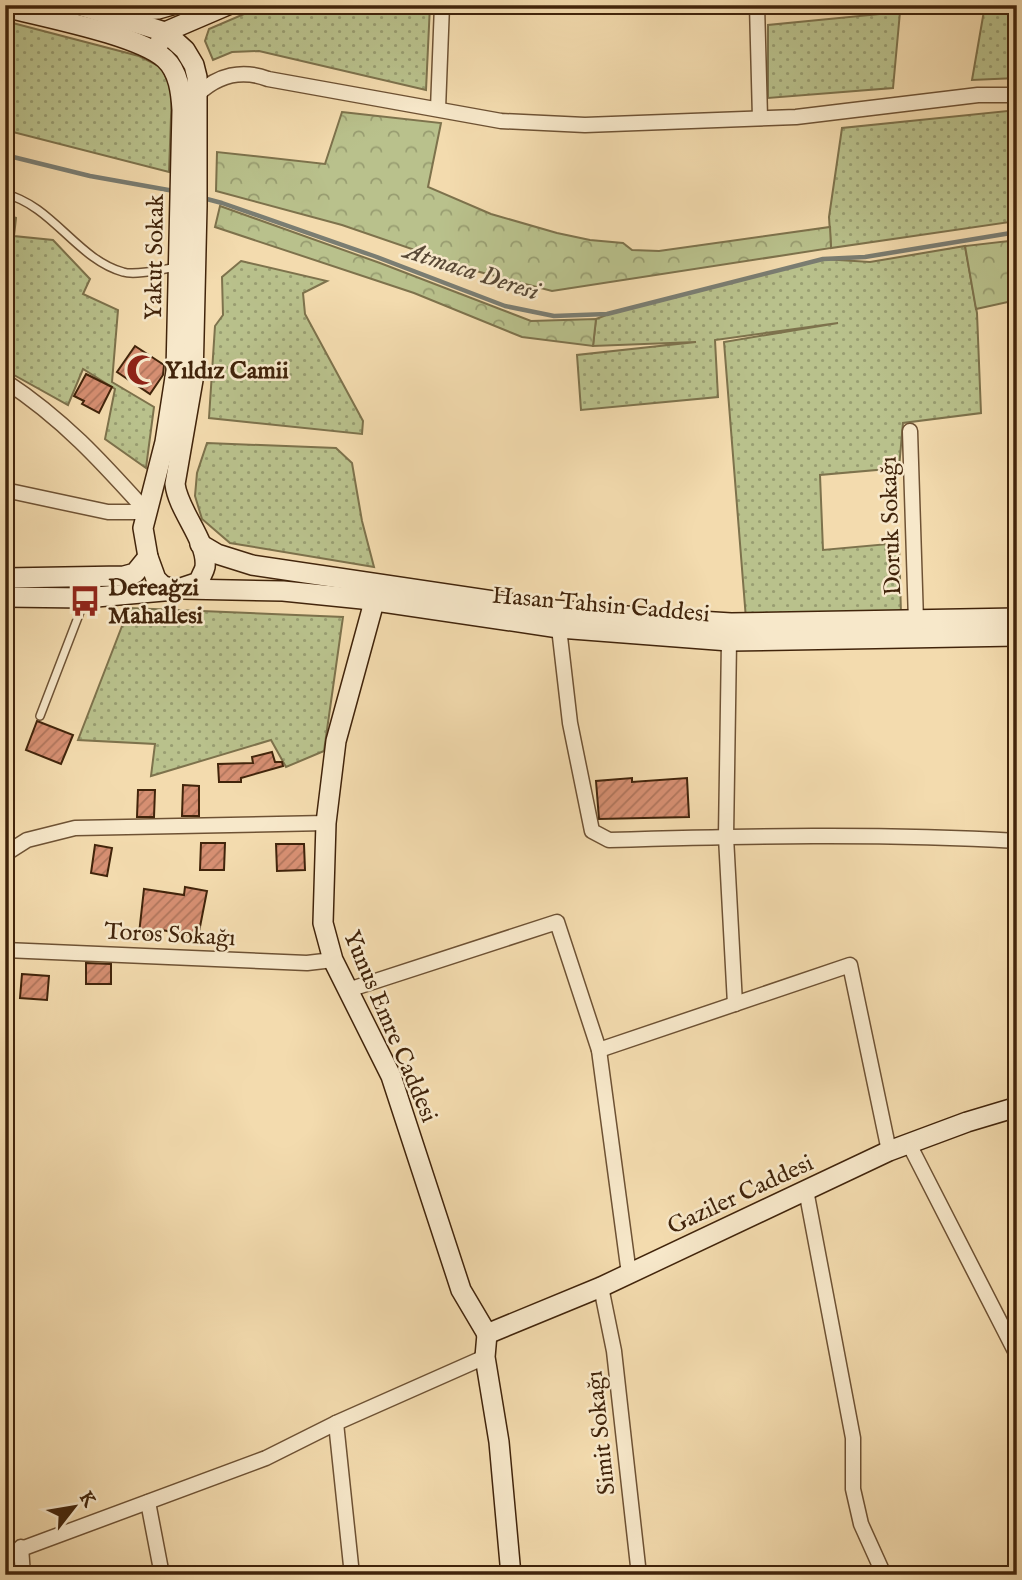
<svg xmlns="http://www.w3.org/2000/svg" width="1022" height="1580" viewBox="0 0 1022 1580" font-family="'IM FELL English',serif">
  <defs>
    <pattern id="grass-dots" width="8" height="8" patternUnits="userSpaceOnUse" patternTransform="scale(1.75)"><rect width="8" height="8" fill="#b9c18c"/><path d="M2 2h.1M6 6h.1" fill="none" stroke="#989d71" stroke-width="1.8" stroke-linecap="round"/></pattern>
    <pattern id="forest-crowns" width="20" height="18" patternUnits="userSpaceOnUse" patternTransform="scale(1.75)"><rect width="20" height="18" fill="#b9c18c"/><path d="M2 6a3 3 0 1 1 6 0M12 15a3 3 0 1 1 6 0" fill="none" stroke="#989d71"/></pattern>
    <pattern id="building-hatch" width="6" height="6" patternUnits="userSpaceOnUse" patternTransform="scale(1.75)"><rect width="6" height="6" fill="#d68f72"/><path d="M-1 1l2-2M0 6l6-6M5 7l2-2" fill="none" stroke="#af755c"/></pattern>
  </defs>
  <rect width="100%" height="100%" fill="#f3dbae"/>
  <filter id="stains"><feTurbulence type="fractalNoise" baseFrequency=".00286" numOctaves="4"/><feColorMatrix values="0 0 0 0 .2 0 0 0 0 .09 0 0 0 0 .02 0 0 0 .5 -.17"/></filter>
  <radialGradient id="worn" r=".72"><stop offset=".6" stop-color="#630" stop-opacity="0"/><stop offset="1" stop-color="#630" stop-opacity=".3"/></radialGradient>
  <!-- grass -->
  <g fill="url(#grass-dots)" stroke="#7d724c" stroke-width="2">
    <path d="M265,5H430L426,90L259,51L232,52L213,60L205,41L209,29Z"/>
    <path d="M985,5H1017V78L972,80Z"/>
    <path d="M900,12L893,88L768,98V25Z"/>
    <path d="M5,21L139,56L161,67L172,90L169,172L5,130Z"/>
    <path d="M1017,110V221L831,248L829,217L842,128Z"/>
    <path d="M5,214L16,218L14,236L53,240L90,279L83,294L118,310L112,382L154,407L146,468L105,439L115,389L83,369L68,405L5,370Z"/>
    <path d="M965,246L977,313L981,413L903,423L899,468L820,475L823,550L899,543L901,614L746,619L724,342L838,323L715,340L718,397L581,410L577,355L696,342L593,346L596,319L614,312L823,259L870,262Z"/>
    <path d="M241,261L327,281L303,293L305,314L363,421L362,434L209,418L215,326L223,315L222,277Z"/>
    <path d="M207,443L336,448L352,463L362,521L374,567L230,543L202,519L195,496L197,473Z"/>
    <path d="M129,608L343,617L324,751L286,767L271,740L151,776L155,744L78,740Z"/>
  </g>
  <!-- forest -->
  <g fill="url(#forest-crowns)" stroke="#7d724c" stroke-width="2">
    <path d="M342,112L441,123L428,187L491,214L557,233L590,240L623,243L632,250L659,251L830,227L831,248L552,291L476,271L342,225L216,191L217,152L325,164Z"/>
    <path d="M220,206L380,263L531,321L596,319L593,346L522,337L414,293L215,227Z"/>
    <path d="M1017,240V300L976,309L965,246Z"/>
  </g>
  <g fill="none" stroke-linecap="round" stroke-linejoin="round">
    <!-- stream -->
    <g stroke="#7a7d72" stroke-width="4.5">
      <path d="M5,155L90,176L174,191"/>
      <path d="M203,198L222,203L374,256L505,306L554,316L607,314L823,259L865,257L1017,232"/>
    </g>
  </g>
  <!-- building -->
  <g fill="url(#building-hatch)" stroke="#41240b" stroke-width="2">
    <path d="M135,346L164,365L163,375L150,394L117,372Z"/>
    <path d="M86,374L112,387L99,413L82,404L84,401L74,396Z"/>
    <path d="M37,721L73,735L61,764L26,750Z"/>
    <path d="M272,752L275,762H282L283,766L241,778V782H219L218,764L253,763L252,757Z"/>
    <path d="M632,778V782L687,778L689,817L599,819L596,781Z"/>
    <path d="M183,785L199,786V816H182Z"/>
    <path d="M138,790H155L154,817H137Z"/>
    <path d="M201,843H225L224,870H200Z"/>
    <path d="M276,844H304L305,870L277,871Z"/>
    <path d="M95,845L112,848L107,876L91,873Z"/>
    <path d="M185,887L207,891L198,937L162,930L161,937L139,934L144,889L184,895Z"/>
    <path d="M86,963L111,964V984H86Z"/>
    <path d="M22,974L49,976L47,1000L20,998Z"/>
  </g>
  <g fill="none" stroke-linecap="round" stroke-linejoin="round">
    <defs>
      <g id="lane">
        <path d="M5,194C52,205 78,260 123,272C135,276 164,269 178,267"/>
        <path d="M40,716L85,599"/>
      </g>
      <g id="street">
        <path d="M757,5L760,118"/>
        <path d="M198,94C218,75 242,69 268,79L501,121L585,125L796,117L978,95H1017"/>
        <path d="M438,109L442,5"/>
        <path d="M5,381C63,419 101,461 147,512"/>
        <path d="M910,431L916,621"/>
        <path d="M5,490L108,512H147"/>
        <path d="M559,628L570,723L592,831L609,840C745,836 881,833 1017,841"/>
        <path d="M729,641L726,837L735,1004"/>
        <path d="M5,854L27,840L75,828L326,823"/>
        <path d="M5,950L307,963L333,960"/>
        <path d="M348,990L557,922L599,1050L629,1274"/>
        <path d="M599,1050L850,965L889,1151"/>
        <path d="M909,1144L1017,1355"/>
        <path d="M806,1190L853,1438V1489L861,1524L884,1575"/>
        <path d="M601,1287L614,1351L639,1575"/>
        <path d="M336,1423L352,1575"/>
        <path d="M148,1502L162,1575"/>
        <path d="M21,1547L23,1575"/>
        <path d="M5,1555L266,1458L336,1423L485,1357"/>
      </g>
      <g id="secondary">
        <path d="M5,7C43,17 139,35 165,59C179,72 181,93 182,110L176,371L165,442L143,528L148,557L156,579L162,585L175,590"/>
        <path d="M114,12L158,9L172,5"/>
        <path d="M160,42L165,32L228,5"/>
        <path d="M200,544L217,554L252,565L555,610L650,618L731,623L1017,618"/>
        <path d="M5,578L124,576L135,573L148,557"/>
        <path d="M183,589L283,591L362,599L559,628L729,641L1017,636"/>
        <path d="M5,597L85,598L175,590L199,582C200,577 204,572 205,567C208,541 178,511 175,484L193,380L197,206V77L194,65L185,50L165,32L78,5"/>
        <path d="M374,602L336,741L326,823L323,923L333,960L391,1076L461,1290L487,1334"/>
        <path d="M487,1334L601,1287L889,1151L967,1122L1017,1107"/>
        <path d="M487,1334L485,1357L499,1442L511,1575"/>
      </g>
    </defs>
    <!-- lane casing -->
    <use href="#lane" stroke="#6e5234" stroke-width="10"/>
    <!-- street casing -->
    <use href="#street" stroke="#6e5234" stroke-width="17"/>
    <!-- secondary casing -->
    <use href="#secondary" stroke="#41240b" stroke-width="22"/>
    <!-- lane -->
    <use href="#lane" stroke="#f7e8ca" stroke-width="7"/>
    <!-- street -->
    <use href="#street" stroke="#f7e8ca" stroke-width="14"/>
    <!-- secondary -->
    <use href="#secondary" stroke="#f7e8ca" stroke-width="19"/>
  </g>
  <!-- icons -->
  <defs>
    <symbol id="mosque-bare" viewBox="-9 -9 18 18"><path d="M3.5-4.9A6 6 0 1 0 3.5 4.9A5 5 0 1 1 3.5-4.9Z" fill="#8f2418" stroke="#f7e8ca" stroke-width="2.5" paint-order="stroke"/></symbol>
    <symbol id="bus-bare" viewBox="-9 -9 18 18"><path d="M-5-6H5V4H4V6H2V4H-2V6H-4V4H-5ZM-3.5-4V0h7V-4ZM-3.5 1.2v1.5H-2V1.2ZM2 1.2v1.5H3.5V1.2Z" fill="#8f2418" stroke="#f7e8ca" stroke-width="2.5" paint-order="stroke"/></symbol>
  </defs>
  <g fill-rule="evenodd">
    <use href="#mosque-bare" x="120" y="348" width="44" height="44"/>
    <use href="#bus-bare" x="63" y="579" width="44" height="44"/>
  </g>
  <g text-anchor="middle" stroke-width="5" stroke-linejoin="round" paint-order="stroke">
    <!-- street labels -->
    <g font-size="24" fill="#41240b" stroke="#f7e8ca">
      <text transform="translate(154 257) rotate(-89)" y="8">Yakut Sokak</text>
      <text transform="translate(890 526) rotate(-92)" y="8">Doruk Sokağı</text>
      <text transform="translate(601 604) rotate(5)" y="8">Hasan Tahsin Caddesi</text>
      <text transform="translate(170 934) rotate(3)" y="8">Toros Sokağı</text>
      <text transform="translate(391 1026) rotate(67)" y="8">Yunus Emre Caddesi</text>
      <text transform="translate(740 1194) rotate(-25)" y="8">Gaziler Caddesi</text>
      <text transform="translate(600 1433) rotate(-96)" y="8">Simit Sokağı</text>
    </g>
    <!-- poi labels -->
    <g font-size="24" font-weight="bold" fill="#41240b" stroke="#f7e8ca" text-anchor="start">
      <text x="165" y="378">Yıldız Camii</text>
      <text x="108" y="595">Dereağzi<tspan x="108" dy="28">Mahallesi</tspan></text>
    </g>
    <!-- water labels -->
    <g font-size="26" font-style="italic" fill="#594936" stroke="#f7e8ca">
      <text transform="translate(472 270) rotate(18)" y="9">Atmaca Deresi</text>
    </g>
  </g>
  <!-- margin -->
  <rect width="1022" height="1580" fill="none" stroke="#f3dbae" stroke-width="28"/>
  <rect x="7" y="7" width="1008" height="1566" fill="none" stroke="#41240b" stroke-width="3.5"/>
  <rect x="14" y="14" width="994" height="1552" fill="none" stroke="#41240b" stroke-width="2"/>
  <!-- north arrow -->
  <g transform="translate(74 1507) rotate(59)" stroke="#f7e8ca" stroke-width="5" paint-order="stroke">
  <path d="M0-5L12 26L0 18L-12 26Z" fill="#41240b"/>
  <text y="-10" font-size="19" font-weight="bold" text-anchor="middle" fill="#41240b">K</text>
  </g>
  <rect width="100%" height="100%" filter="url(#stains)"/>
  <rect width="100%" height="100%" fill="url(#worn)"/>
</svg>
